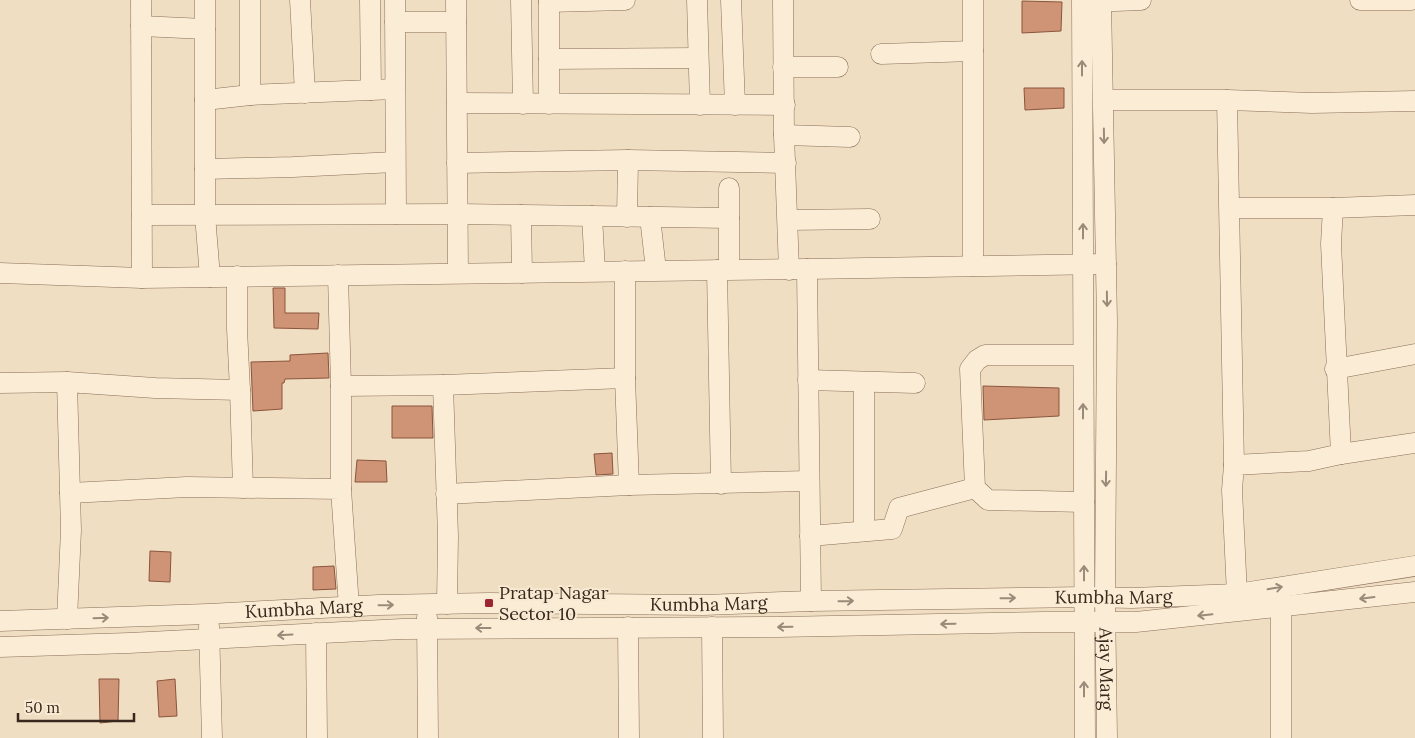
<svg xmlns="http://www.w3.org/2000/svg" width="1415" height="738" viewBox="0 0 1415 738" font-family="Lora,serif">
  <rect width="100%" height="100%" fill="#f0dec2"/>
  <!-- building -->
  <g fill="#cf9376" stroke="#8a553d">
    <path d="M1022,1L1062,2L1061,31L1022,33Z"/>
    <path d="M1024,88H1064V108L1025,110Z"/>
    <path d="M273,288H285V313H319L318,329L274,328Z"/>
    <path d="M328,353L329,378L285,379L284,383H282V409L253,411L251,362L290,361V355Z"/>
    <path d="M983,386L1059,388V416L984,420Z"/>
    <path d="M392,406H432L433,438H392Z"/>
    <path d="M612,453L613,474L596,475L594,454Z"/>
    <path d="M357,460L386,461L387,482H355Z"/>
    <path d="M150,551L171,552L170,582L149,581Z"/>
    <path d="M334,566L336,589L313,590V567Z"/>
    <path d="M99,679H119L118,721L100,723Z"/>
    <path d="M175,679L177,716L159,717L157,681Z"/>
  </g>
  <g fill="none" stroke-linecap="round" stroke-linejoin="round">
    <defs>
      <g id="minor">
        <path d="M141,0L142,278"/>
        <path d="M205,0V215L210,277"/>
        <path d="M250,0V95"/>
        <path d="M300,0L305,93"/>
        <path d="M370,0L371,90"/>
        <path d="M395,0L396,214"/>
        <path d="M456,0L458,273"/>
        <path d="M521,0L523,104"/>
        <path d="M549,0V104"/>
        <path d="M697,0L700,105"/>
        <path d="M731,0L735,105"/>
        <path d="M783,0L784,135L789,270"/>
        <path d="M973,0V266"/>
        <path d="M1082,0L1085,738"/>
        <path id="s1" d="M1101,0L1107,321L1105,598L1107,738"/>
        <path d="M1360,0H1411"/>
        <path d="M549,2L625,0"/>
        <path d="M1089,2L1141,0"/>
        <path d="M395,22H456"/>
        <path d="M141,26L205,29"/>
        <path d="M881,54L973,51"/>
        <path d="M549,59L698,58"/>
        <path d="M783,67H838"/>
        <path d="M205,100L250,95L395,89"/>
        <path d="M1103,100H1227L1312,103L1415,101"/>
        <path d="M1227,100L1234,465"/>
        <path d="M457,103L785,105"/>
        <path d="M784,135L850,137"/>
        <path d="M457,163L628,160L786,163"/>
        <path d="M205,169L293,167L395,162"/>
        <path d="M1230,208H1333"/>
        <path d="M142,215L458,214L729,218"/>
        <path d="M521,215L522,273"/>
        <path d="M592,216L595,271"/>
        <path d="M627,217L628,160"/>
        <path d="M650,217L656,270"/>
        <path d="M788,220L870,219"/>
        <path d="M729,269V188"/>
        <path d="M807,269L811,601"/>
        <path d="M717,270L721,484"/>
        <path d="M625,271V378L629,485"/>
        <path d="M0,273L142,278L807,269L1106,264"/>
        <path d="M338,275L341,386V489"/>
        <path d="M1083,355H985L977,360L970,369L975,488L988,500L1084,502"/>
        <path d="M1335,369L1415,354"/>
        <path d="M808,380L915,383"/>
        <path d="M0,383L67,382"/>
        <path d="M443,385L625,378"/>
        <path d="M341,386L443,385L448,536L447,604"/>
        <path d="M240,390L243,488"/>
        <path d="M1341,454L1415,443"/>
        <path d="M70,493L187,487L341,489L349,607"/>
        <path d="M446,494L629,485L809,481"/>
        <path d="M864,531V382"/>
        <path d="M810,536L892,529L899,508L975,488"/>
        <path d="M1237,594L1232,490L1234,465L1309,461L1341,454L1331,244L1333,208L1415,205"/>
        <path d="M1281,608V738"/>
        <path d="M427,617L428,738"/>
        <path d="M67,619L71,530L67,382L155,388L240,390L237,329V276"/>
        <path id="s2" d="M0,621L208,614L379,605L489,603L704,605L811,601L1084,597L1132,598L1237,594L1415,566"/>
        <path d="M209,626L212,738"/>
        <path d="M628,627L629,738"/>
        <path d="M712,627L713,738"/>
        <path d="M316,633L317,738"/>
        <path d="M0,647L129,643L402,629L778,627L1044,622H1136L1415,592"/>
      </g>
    </defs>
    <!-- minor casing -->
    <use href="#minor" stroke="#8a6e58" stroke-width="21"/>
    <!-- minor -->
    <use href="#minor" stroke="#faecd5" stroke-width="20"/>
  </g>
  <!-- one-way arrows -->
  <defs><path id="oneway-shaft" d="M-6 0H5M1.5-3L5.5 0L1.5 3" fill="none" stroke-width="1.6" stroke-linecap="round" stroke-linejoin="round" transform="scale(1.25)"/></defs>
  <g stroke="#9a8a79">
    <use href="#oneway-shaft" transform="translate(1082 68) rotate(-90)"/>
    <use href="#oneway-shaft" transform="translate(1104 136) rotate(89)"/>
    <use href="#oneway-shaft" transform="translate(1083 231) rotate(-90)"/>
    <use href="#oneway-shaft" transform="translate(1107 299) rotate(89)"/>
    <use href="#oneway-shaft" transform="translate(1083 411) rotate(-90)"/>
    <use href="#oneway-shaft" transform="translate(1106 479) rotate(91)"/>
    <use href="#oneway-shaft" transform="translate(1084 573) rotate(-90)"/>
    <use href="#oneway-shaft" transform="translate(1275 588) rotate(-9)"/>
    <use href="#oneway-shaft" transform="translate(1008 598) rotate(-1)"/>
    <use href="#oneway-shaft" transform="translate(1367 598) rotate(173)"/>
    <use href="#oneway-shaft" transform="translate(846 601) rotate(-1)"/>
    <use href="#oneway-shaft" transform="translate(386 605) rotate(-1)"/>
    <use href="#oneway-shaft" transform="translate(1205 615) rotate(174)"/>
    <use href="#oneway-shaft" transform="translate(101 618) rotate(-2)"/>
    <use href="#oneway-shaft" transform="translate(948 624) rotate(179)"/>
    <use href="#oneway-shaft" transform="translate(785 627) rotate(179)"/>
    <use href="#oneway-shaft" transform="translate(483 628) rotate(180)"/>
    <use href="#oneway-shaft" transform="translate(285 635) rotate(177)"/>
    <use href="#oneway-shaft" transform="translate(1084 689) rotate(-90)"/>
  </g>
  <!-- markers -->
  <rect fill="#9b2631" stroke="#f7e9d2" stroke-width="2" x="484" y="598" width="10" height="10" rx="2.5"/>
  <g text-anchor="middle" stroke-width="4" stroke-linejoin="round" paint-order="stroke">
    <!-- poi labels -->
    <g font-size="18" fill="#39281d" stroke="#f7e9d2" text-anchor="start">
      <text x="499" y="599">Pratap Nagar<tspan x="499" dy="21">Sector 10</tspan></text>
    </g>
    <!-- street labels -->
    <g font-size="18" fill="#39281d" stroke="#f7e9d2">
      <text dy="6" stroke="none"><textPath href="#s2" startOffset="1114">Kumbha Marg</textPath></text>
      <text dy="6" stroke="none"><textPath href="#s2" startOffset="709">Kumbha Marg</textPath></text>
      <text dy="6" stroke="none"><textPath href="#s2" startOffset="304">Kumbha Marg</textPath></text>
      <text dy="6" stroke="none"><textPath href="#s1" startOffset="669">Ajay Marg</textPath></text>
    </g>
  </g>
  <!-- scale -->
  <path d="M18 713v8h116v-8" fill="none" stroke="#39281d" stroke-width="2.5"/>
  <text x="25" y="713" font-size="15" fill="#39281d" stroke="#f7e9d2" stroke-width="4" paint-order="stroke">50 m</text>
</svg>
